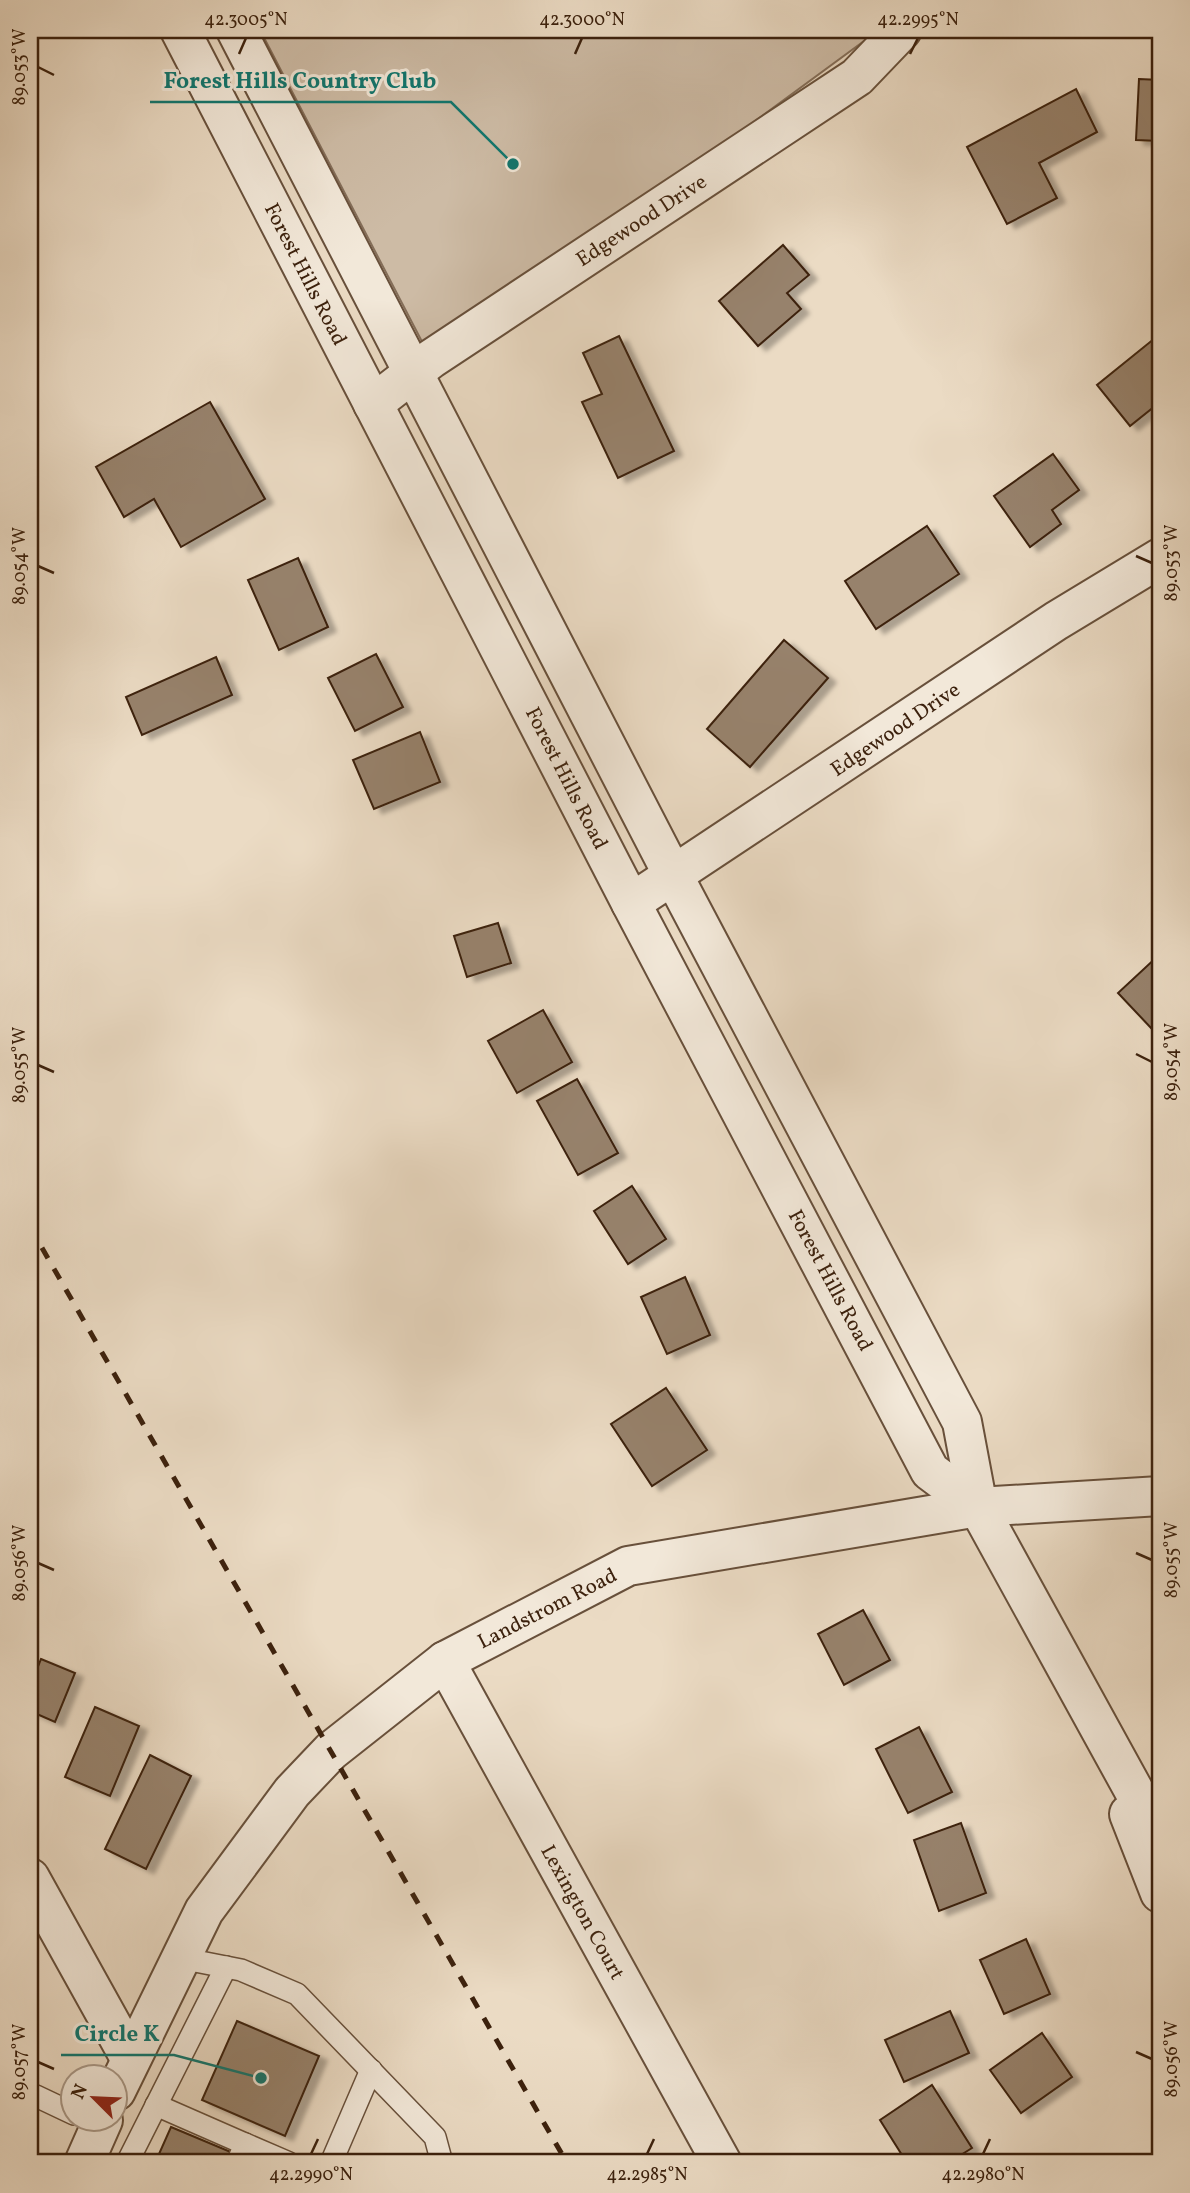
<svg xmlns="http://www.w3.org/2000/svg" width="1190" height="2193" viewBox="0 0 1190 2193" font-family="Vollkorn,serif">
  <defs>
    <filter id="shadow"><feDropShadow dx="8" dy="4.5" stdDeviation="2" flood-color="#0004"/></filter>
  </defs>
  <rect width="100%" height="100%" fill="#ebdbc4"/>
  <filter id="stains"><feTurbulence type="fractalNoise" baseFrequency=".00286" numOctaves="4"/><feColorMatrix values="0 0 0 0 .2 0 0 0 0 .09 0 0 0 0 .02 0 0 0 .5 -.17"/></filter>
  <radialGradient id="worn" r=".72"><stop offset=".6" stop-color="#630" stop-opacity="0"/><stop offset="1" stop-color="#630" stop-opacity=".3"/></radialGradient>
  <!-- grass -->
  <path fill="#cdbba5" stroke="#846e59" stroke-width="2" d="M260,30H879L431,359Z"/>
  <!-- building -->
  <g fill="#97826c" stroke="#3c210d" stroke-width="2" filter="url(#shadow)">
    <path d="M1139,79L1160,80V141L1136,140Z"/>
    <path d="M1076,89L1097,132L1039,163L1057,198L1007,224L967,147Z"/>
    <path d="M783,245L809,275L787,293L801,309L758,346L719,301Z"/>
    <path d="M1160,334V402L1130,426L1097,385Z"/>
    <path d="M619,336L674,451L618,478L582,402L602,394L583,353Z"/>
    <path d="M210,402L265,499L181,547L154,499L124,517L96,467Z"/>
    <path d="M1053,454L1079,490L1052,510L1061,524L1030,547L994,496Z"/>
    <path d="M927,526L959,574L876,629L845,581Z"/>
    <path d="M298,558L328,627L279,650L248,580Z"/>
    <path d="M784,640L828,678L750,767L707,729Z"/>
    <path d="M376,654L403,707L355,731L328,678Z"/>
    <path d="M216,657L232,695L142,735L126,697Z"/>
    <path d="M420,732L440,782L374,809L353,760Z"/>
    <path d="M498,923L511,963L467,977L454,936Z"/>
    <path d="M1160,954V1021L1152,1029L1118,993Z"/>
    <path d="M543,1010L572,1062L517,1093L488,1041Z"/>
    <path d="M577,1079L618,1153L578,1175L537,1101Z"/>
    <path d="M632,1186L666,1239L628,1264L594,1211Z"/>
    <path d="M685,1277L710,1335L667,1354L641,1297Z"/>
    <path d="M666,1388L707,1450L652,1486L611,1424Z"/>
    <path d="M863,1610L890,1660L844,1685L818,1634Z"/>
    <path d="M41,1659L75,1673L55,1722L30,1711V1687Z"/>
    <path d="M95,1707L139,1726L110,1796L65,1777Z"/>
    <path d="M919,1727L952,1792L908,1813L876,1749Z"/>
    <path d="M150,1755L191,1776L146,1869L105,1849Z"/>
    <path d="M961,1823L986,1893L939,1911L914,1840Z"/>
    <path d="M1026,1939L1050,1994L1004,2014L980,1960Z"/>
    <path d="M950,2011L969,2053L904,2082L885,2040Z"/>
    <path d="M237,2021L319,2056L285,2136L202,2100Z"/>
    <path d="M1042,2033L1072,2077L1021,2113L990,2070Z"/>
    <path d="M932,2085L972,2148L948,2163H907L880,2120Z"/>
    <path d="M171,2127L257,2163H155Z"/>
  </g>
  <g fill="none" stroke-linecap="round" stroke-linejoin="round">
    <defs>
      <g id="service">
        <path d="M180,1958L241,1970L297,1994L435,2137L442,2163"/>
        <path d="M30,2098L36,2096L74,2114"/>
        <path d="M156,2105L245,2144L240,2156"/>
        <path d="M245,2144L289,2163"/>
        <path d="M127,2163L226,1967"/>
        <path d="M331,2163L371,2070"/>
      </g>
      <g id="minor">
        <path d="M373,404L431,359L857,77L902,30"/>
        <path d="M631,903L1056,621L1160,558"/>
        <path d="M978,1507L1160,1496"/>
        <path d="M445,1661L722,2163"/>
        <path d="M30,1878L130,2058"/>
      </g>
      <g id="tertiary">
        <path d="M180,30L631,903L930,1471L978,1507"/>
        <path d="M236,30L674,877L962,1422L978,1507L1160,1838"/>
        <path d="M1129,1814L1160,1893"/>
        <path d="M116,2091L204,1911L292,1792L331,1751L445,1661L628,1566L978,1507"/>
        <path d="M84,2163L103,2120"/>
      </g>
    </defs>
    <!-- service casing -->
    <use href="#service" stroke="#68503b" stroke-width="24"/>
    <!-- minor casing -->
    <use href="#minor" stroke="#68503b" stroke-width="42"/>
    <!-- tertiary casing -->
    <use href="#tertiary" stroke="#68503b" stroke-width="42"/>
    <!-- service -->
    <use href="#service" stroke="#f2e8d9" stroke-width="21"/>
    <!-- minor -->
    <use href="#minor" stroke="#f2e8d9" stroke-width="38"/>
    <!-- tertiary -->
    <use href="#tertiary" stroke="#f2e8d9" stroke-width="38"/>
    <!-- rail -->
    <path stroke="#3c210d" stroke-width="5" stroke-dasharray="12 12" stroke-linecap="butt" d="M30,1227L567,2163"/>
  </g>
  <!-- ticks -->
  <path fill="none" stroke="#3c210d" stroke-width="2.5" d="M239,54L246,38M575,54L582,38M910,54L918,38M38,67L54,75M1136,556L1152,563M38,566L54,573M1136,1054L1152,1062M38,1065L54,1072M1136,1553L1152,1560M38,1563L54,1570M1136,2052L1152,2059M38,2062L54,2069M311,2154L318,2139M647,2154L654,2139M983,2154L990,2139"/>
  <g text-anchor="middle" stroke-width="6" stroke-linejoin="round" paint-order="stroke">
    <!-- street labels -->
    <g font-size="21" fill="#3c210d" stroke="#f2e8d9">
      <text transform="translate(641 220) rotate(-33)" y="7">Edgewood Drive</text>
      <text transform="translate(306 274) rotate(63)" y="7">Forest Hills Road</text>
      <text transform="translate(895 729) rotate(-34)" y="7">Edgewood Drive</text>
      <text transform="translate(567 778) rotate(63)" y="7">Forest Hills Road</text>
      <text transform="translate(831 1280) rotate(62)" y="7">Forest Hills Road</text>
      <text transform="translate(547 1608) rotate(-27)" y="7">Landstrom Road</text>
      <text transform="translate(583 1912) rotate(61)" y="7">Lexington Court</text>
    </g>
  </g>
  <!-- callouts -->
  <path fill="none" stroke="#0f766e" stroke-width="2.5" d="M513 164L451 102H150M261 2078L174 2055H61"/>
  <g fill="#0f766e" stroke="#f2e8d9" stroke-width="2.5">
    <circle cx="513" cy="164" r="7"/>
    <circle cx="261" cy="2078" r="7"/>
  </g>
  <g font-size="23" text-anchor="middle" font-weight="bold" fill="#0f766e" stroke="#f2e8d9" stroke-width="6" stroke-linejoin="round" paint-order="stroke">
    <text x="300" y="88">Forest Hills Country Club</text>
    <text x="117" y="2041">Circle K</text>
  </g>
  <!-- margin -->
  <rect width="1190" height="2193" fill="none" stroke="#ebdbc4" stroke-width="77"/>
  <!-- north arrow -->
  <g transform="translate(94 2098) rotate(294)"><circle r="33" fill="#f2e8d9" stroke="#a99887" stroke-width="2"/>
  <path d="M0-5L12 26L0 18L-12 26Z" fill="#8f2418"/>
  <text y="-10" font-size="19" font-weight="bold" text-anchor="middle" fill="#3c210d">N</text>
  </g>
  <rect x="38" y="38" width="1114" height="2116" fill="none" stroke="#3c210d" stroke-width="2.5"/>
  <g font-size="18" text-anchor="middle" fill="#3c210d">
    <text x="246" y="25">42.3005°N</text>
    <text x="582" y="25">42.3000°N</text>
    <text x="918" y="25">42.2995°N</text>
    <text transform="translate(19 67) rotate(-90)" y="6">89.053°W</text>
    <text transform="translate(1171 563) rotate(-90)" y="6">89.053°W</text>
    <text transform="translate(19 566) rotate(-90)" y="6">89.054°W</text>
    <text transform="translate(1171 1062) rotate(-90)" y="6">89.054°W</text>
    <text transform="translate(19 1065) rotate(-90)" y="6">89.055°W</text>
    <text transform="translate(1171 1560) rotate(-90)" y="6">89.055°W</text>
    <text transform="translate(19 1563) rotate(-90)" y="6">89.056°W</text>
    <text transform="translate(1171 2059) rotate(-90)" y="6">89.056°W</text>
    <text transform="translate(19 2062) rotate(-90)" y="6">89.057°W</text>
    <text x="311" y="2180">42.2990°N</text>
    <text x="647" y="2180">42.2985°N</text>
    <text x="983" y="2180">42.2980°N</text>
  </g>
  <rect width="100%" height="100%" filter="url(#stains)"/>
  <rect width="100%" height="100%" fill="url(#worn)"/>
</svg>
